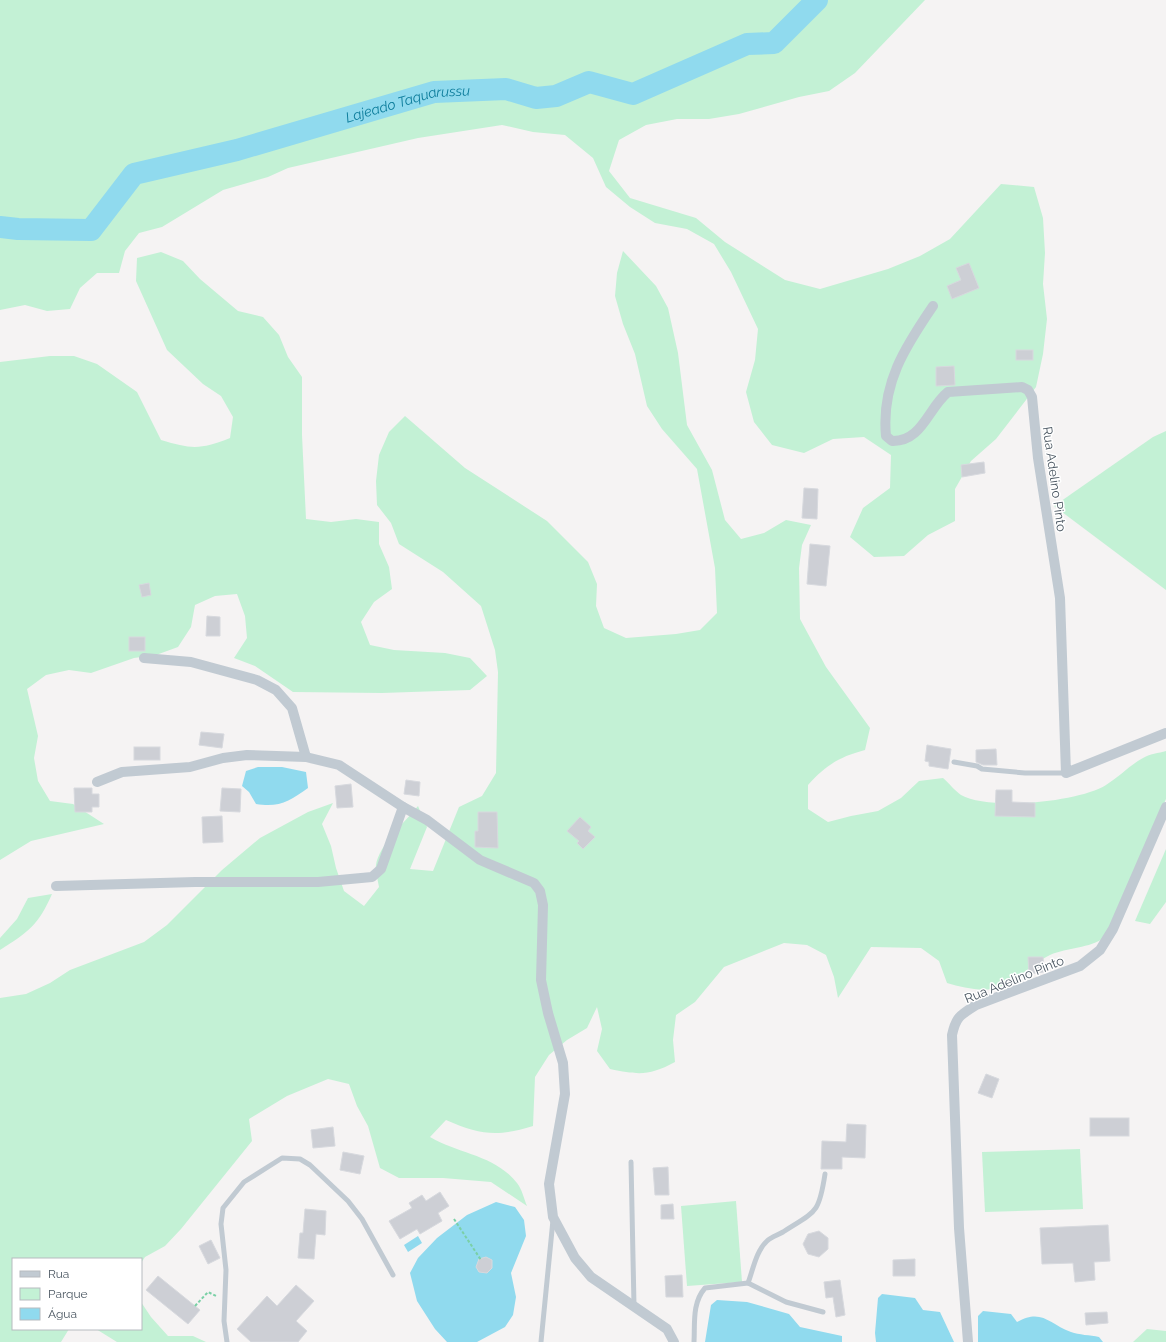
<svg xmlns="http://www.w3.org/2000/svg" width="1166" height="1342" viewBox="0 0 1166 1342" font-family="Raleway,sans-serif">
  <rect width="100%" height="100%" fill="#f5f3f3"/>
  <!-- green -->
  <g fill="#c3f1d5">
    <path d="M0,0H925L855,73L829,91L799,97L739,114L709,119H677L646,125L619,140L609,171L630,198L696,218L725,242L785,280L820,289L888,269L920,256L950,239L1001,184L1034,187L1043,218L1045,253L1043,284L1047,319L1043,354L1036,387L996,439L971,461L955,489V521L928,535L904,556L874,557L850,537L863,508L890,488L891,455L864,437L833,439L804,453L772,445L754,422L746,392L755,360L758,329L731,272L714,244L687,229L655,223L630,207L606,187L593,158L565,135L533,132L502,125L418,138L288,168L268,177L223,190L162,227L139,233L125,251L119,273H97L80,288L70,309L47,311L25,305L0,310Z"/>
    <path d="M623,251L656,286L668,308L678,353L687,425L712,470L725,520L741,539L764,533L786,520L811,525L802,545L799,568L800,619L826,667L870,728L865,750C839,757 826,765 808,785V809L828,822L851,816L878,811L901,798L919,781L943,778C949,783 955,791 961,795C989,811 1079,802 1106,785C1119,777 1130,765 1143,758C1149,754 1159,753 1166,751V799L1105,937C1089,949 1068,947 1050,955C1031,964 1013,985 992,989C977,991 961,987 947,983L939,961L921,948L871,947L838,998L834,977L826,955L807,945L784,943L724,967L695,1002L676,1015L673,1040L675,1062C649,1076 639,1075 610,1069L597,1051L602,1029L597,1007L587,1028L567,1040L549,1055L535,1077L533,1126C498,1137 480,1135 446,1120L430,1137C459,1154 495,1155 517,1183C522,1189 524,1199 527,1206L491,1182L443,1178H399L380,1168L368,1126L357,1106L349,1084L328,1079L287,1096L249,1119L252,1141L181,1229L165,1246L145,1257L141,1263V1259H13V1329H69L61,1342H0V998L26,994L50,983L70,970L144,942L167,925L222,870L260,838L308,812L333,803L322,824L331,846L336,868L344,891L364,906L379,887C378,880 375,872 376,865C379,845 405,822 418,806L427,827L410,869L433,871L459,807L482,796L496,773L498,672L495,650L481,606L443,572L399,544L391,523L377,505L376,481L379,455L389,432L405,416L465,468L547,521L588,562L597,584L596,606L604,628L626,638L676,634L700,630L717,613L715,568L697,469L662,429L647,406L635,354L623,324L615,296L617,273Z"/>
    <path d="M161,252L183,261L200,279L238,311L263,317L279,335L288,357L302,377V435L306,519L331,522L356,519L379,522V544L389,567L392,589L374,602L361,622L370,645L394,650L445,653L470,658L487,676L470,690L382,693L293,692L255,666L234,658L247,638L245,616L237,594L215,596L195,605L191,627L178,647L156,655L134,658L91,673L69,670L46,675L27,689L38,736L34,758L38,781L50,801L73,804L104,824L31,841L0,860V362L50,356H74L97,364L137,392L161,440C191,449 200,450 230,438L233,417L221,396L203,384L167,350L136,281L137,258Z"/>
    <path d="M1166,431V590L1054,506L1153,437Z"/>
    <path d="M1166,849V902L1150,924L1135,921Z"/>
    <path d="M52,894C38,926 28,932 0,950V938L17,919L28,898Z"/>
    <path d="M1080,1149L1083,1209L985,1212L982,1152Z"/>
    <path d="M736,1201L742,1282L687,1286L681,1206Z"/>
    <path d="M141,1302L151,1317L168,1336H193L206,1342H117L96,1329H141Z"/>
    <path d="M1147,1329L1166,1331V1342H1133Z"/>
  </g>
  <!-- water -->
  <g fill="#90daee">
    <path d="M258,767H282L306,772L308,788C290,801 279,808 256,804L249,792L242,786L246,771Z"/>
    <path d="M496,1202L515,1207L524,1220L526,1236L511,1273L516,1297L513,1315L505,1327L477,1342H447L435,1329L417,1301L410,1273L418,1258L437,1238L467,1215Z"/>
    <path d="M418,1236L422,1243L408,1252L404,1245Z"/>
    <path d="M882,1294L915,1298L923,1310L940,1312L954,1342H876L875,1333L878,1298Z"/>
    <path d="M717,1300L747,1302L789,1314L800,1327L842,1336V1342H705L711,1305Z"/>
    <path d="M983,1311L1011,1314L1017,1322C1042,1308 1049,1324 1071,1332C1079,1335 1090,1335 1099,1337L1103,1342H978V1316Z"/>
  </g>
  <g fill="none" stroke-linecap="round" stroke-linejoin="round">
    <!-- river -->
    <path stroke="#90daee" stroke-width="22" id="s1" d="M0,227L18,229L91,230L134,174L237,150L434,92L506,89L536,98L556,96L589,82L633,94L747,44L774,43L817,0"/>
  </g>
  <!-- building -->
  <g fill="#cdcfd5" stroke="#d7d9de">
    <path d="M969,263L979,288L952,299L947,286L961,280L956,268Z"/>
    <rect x="1016" y="350" width="17" height="10"/>
    <path d="M954,366L955,385L936,386V367Z"/>
    <path d="M984,462L985,473L962,477L961,465Z"/>
    <path d="M804,488L818,489L817,519L802,518Z"/>
    <path d="M810,544L830,546L826,586L807,584Z"/>
    <path d="M149,583L151,595L142,597L139,585Z"/>
    <path d="M207,616L220,617V636H206Z"/>
    <rect x="129" y="637" width="16" height="14"/>
    <path d="M201,732L224,734L222,748L199,745Z"/>
    <path d="M927,745L951,749L948,769L929,766V762L925,761Z"/>
    <rect x="134" y="747" width="26" height="13"/>
    <path d="M996,749L997,765H983L976,762V750Z"/>
    <path d="M406,780L420,782L419,796L404,794Z"/>
    <path d="M351,784L353,807L337,808L335,786Z"/>
    <path d="M74,788H92V794H99V807H92V812H75Z"/>
    <path d="M222,788L241,789L240,812L220,811Z"/>
    <path d="M996,790H1012V802L1035,803V817L995,816Z"/>
    <path d="M478,812H497L498,848L475,847V831H478Z"/>
    <path d="M222,816L223,842L203,843L202,817Z"/>
    <path d="M580,817L591,827L588,831L595,837L583,849L577,843L579,841L567,831Z"/>
    <path d="M1028,957H1043L1044,972L1029,974Z"/>
    <path d="M986,1074L999,1079L992,1098L978,1093Z"/>
    <rect x="1090" y="1118" width="39" height="18"/>
    <path d="M847,1124L866,1125L865,1158L842,1157V1169H821L822,1141L846,1142Z"/>
    <path d="M333,1127L335,1146L313,1148L311,1130Z"/>
    <path d="M343,1152L364,1156L360,1174L340,1170Z"/>
    <path d="M668,1167L669,1195H655L653,1168Z"/>
    <path d="M440,1192L449,1206L438,1213L442,1221L420,1234L417,1229L400,1239L389,1221L412,1208L409,1203L422,1195L426,1201Z"/>
    <path d="M673,1204L674,1219H661V1205Z"/>
    <path d="M305,1209L326,1211L325,1235L316,1234L314,1259L298,1258L300,1233H303Z"/>
    <path d="M1108,1225L1110,1261L1094,1262L1095,1280L1075,1282L1073,1263L1042,1264L1040,1228Z"/>
    <path d="M819,1231L828,1238V1249L819,1257L808,1254L803,1244L808,1234Z"/>
    <path d="M211,1240L220,1258L208,1264L199,1246Z"/>
    <path d="M486,1257L492,1260V1268L487,1273L479,1272L476,1267L479,1259Z"/>
    <path d="M915,1259V1276H893V1260Z"/>
    <path d="M682,1275L683,1297H666L665,1276Z"/>
    <path d="M158,1276L200,1310L188,1324L146,1290Z"/>
    <path d="M840,1280L845,1315L836,1317L833,1297L826,1298L824,1282Z"/>
    <path d="M296,1285L314,1301L296,1321L307,1331L298,1342H251L237,1329L267,1296L277,1306Z"/>
    <path d="M1107,1312L1108,1323L1086,1325L1085,1313Z"/>
  </g>
  <g fill="none" stroke-linecap="round" stroke-linejoin="round">
    <!-- path -->
    <g stroke="#7ad0a6" stroke-width="2" stroke-dasharray="3 2" stroke-linecap="butt">
      <path d="M454,1219L481,1260"/>
      <path d="M195,1306L208,1292L216,1296"/>
    </g>
    <!-- service -->
    <g stroke="#c1cad2" stroke-width="5">
      <path d="M954,762L977,766L982,769L1025,773H1066"/>
      <path d="M631,1162L634,1305"/>
      <path d="M748,1283L786,1302L823,1312"/>
      <path d="M227,1342L224,1321L226,1270L221,1224L223,1208L244,1182L282,1158L300,1159L310,1165L348,1201L362,1219L393,1275"/>
      <path d="M541,1342L553,1220"/>
      <path d="M694,1342C695,1323 692,1303 705,1288L748,1283C753,1270 756,1251 767,1241C771,1237 778,1235 783,1232C816,1211 819,1214 825,1174"/>
    </g>
    <!-- minor -->
    <g stroke="#c1cad2" stroke-width="10">
      <path d="M933,306C905,347 881,384 886,436L892,441C922,442 928,408 948,392L1022,387L1028,390L1032,397L1038,458L1060,598L1066,773L1166,733"/>
      <path d="M144,658L191,662L257,680L276,690L292,708L306,757"/>
      <path d="M97,782L122,772L190,767L223,758L247,755L306,757L339,765L403,807L427,820L480,860L534,883L540,891L543,905L541,980L548,1013L563,1063L565,1094L549,1184L553,1217L575,1258L591,1277L667,1329L674,1342"/>
      <path d="M56,886L195,882H318L372,877L381,869L403,807"/>
      <path d="M968,1342L959,1228L952,1035C956,1017 960,1015 976,1005L1080,966L1100,950L1113,929L1166,807"/>
    </g>
  </g>
  <g text-anchor="middle" stroke-width="3" stroke-linejoin="round" paint-order="stroke">
    <!-- street labels -->
    <g font-size="13" fill="#4a5661" stroke="#fff">
      <text transform="translate(1055 479) rotate(82)" y="5">Rua Adelino Pinto</text>
      <text transform="translate(1014 979) rotate(-22)" y="5">Rua Adelino Pinto</text>
    </g>
    <!-- water labels -->
    <g font-size="14" font-style="italic" fill="#0c7c9b" stroke="#fff">
      <text dy="5" stroke="none"><textPath href="#s1" startOffset="445">Lajeado Taquarussu</textPath></text>
    </g>
  </g>
  <!-- legend -->
  <rect x="12" y="1258" width="130" height="72" fill="#ffffff" stroke="#b7bbc0"/>
  <rect x="20" y="1271" width="20" height="6" fill="#c1cad2" stroke="#b7bbc0"/>
  <text x="48" y="1278" font-size="12" fill="#4a5661">Rua</text>
  <rect x="20" y="1288" width="20" height="12" fill="#c3f1d5" stroke="#b7bbc0"/>
  <text x="48" y="1298" font-size="12" fill="#4a5661">Parque</text>
  <rect x="20" y="1308" width="20" height="12" fill="#90daee" stroke="#b7bbc0"/>
  <text x="48" y="1318" font-size="12" fill="#4a5661">Água</text>
</svg>
